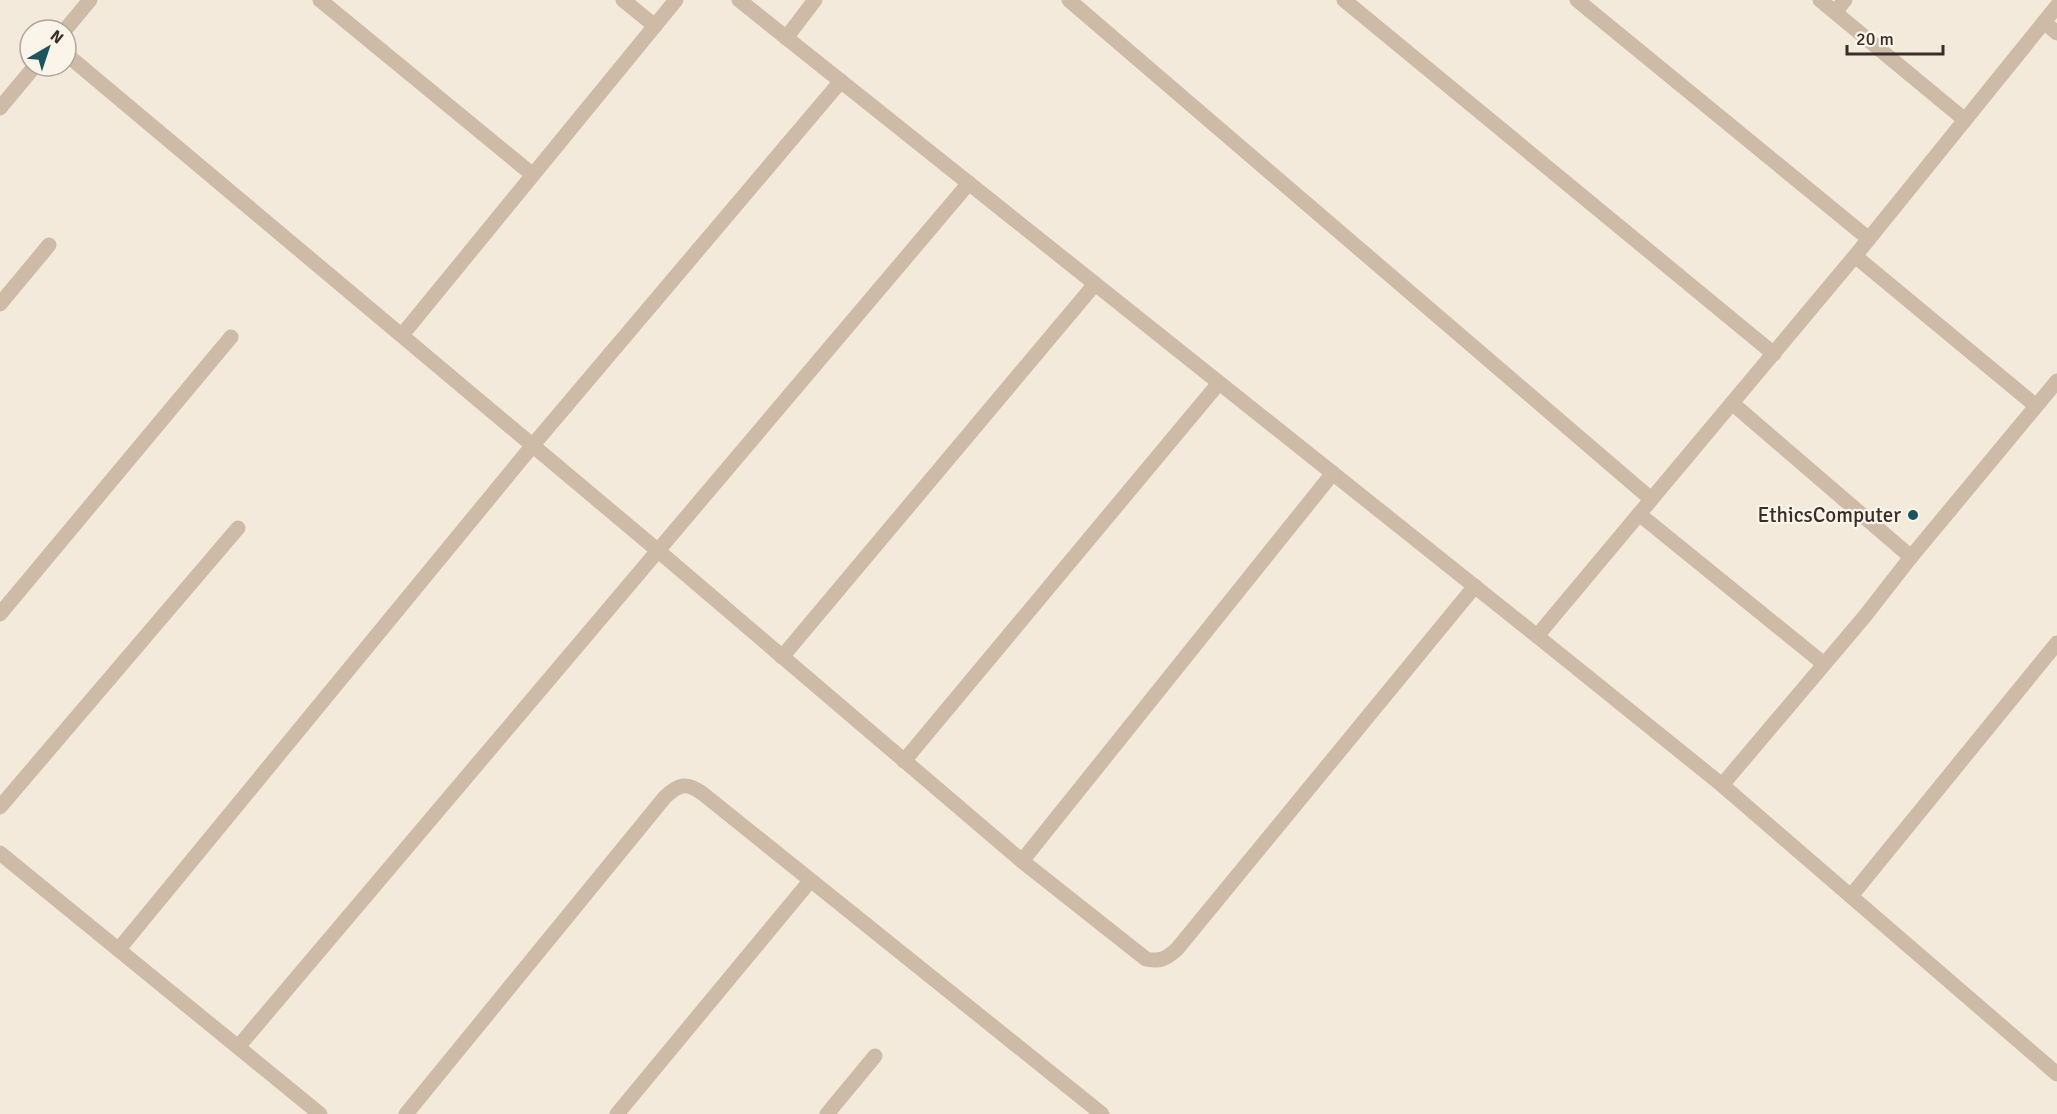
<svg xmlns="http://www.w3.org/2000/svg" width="2057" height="1114" viewBox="0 0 2057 1114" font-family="Signika,sans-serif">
  <rect width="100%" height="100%" fill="#f4eadc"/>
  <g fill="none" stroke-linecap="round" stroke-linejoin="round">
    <!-- minor -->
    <g stroke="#cdbaa7" stroke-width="15">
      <path d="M320,0L533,175"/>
      <path d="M623,0L655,26"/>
      <path d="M739,0L1537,636L1722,785L2057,1074"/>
      <path d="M1069,0L1651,499"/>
      <path d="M1344,0L1774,354"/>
      <path d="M1577,0L1869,239"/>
      <path d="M1820,0L1965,120"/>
      <path d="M1835,12L1845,0"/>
      <path d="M2044,22L2057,33"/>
      <path d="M65,30L90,0"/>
      <path d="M786,38L815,0"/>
      <path d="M66,54L662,554L1022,861L1146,959C1160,962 1166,959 1177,949L1475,586"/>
      <path d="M0,108L35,66"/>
      <path d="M1855,256L2036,406"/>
      <path d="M0,304L49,245"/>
      <path d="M402,335L676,0"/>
      <path d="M1732,403L1911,557"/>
      <path d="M1639,514L1824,664"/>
      <path d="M0,614L231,337"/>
      <path d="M1537,636L1855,256L2057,6"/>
      <path d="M782,657L1095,284"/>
      <path d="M904,761L1219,383"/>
      <path d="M1722,785L1865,616L1911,557L2057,381"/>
      <path d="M0,807L238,528"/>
      <path d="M0,853L320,1114"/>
      <path d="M1022,861L1333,473"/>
      <path d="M1851,896L2057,643"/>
      <path d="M119,949L533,445L841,81"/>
      <path d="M238,1047L969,183"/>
      <path d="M406,1114L665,797C679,784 686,782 702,793L1102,1114"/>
      <path d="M617,1114L810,881"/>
      <path d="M827,1114L875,1056"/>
    </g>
  </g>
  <!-- markers -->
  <circle fill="#1b565e" stroke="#fbf4e9" stroke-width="2" cx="1913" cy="515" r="6"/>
  <g text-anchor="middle" stroke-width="4.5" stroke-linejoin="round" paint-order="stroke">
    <!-- poi labels -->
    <g font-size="21" fill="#392e28" stroke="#fbf4e9" text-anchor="end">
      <text x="1901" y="522">EthicsComputer</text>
    </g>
  </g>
  <!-- north arrow -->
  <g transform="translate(48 48) rotate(39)"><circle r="28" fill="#fbf4e9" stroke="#ada59c" stroke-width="1.5"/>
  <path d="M0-4.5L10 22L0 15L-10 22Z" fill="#1b565e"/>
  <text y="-9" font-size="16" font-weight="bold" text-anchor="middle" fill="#392e28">N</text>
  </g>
  <!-- scale -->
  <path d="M1847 45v9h96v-9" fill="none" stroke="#392e28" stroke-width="3"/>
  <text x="1856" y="45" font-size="18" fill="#392e28" stroke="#fbf4e9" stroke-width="4.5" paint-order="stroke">20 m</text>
</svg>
